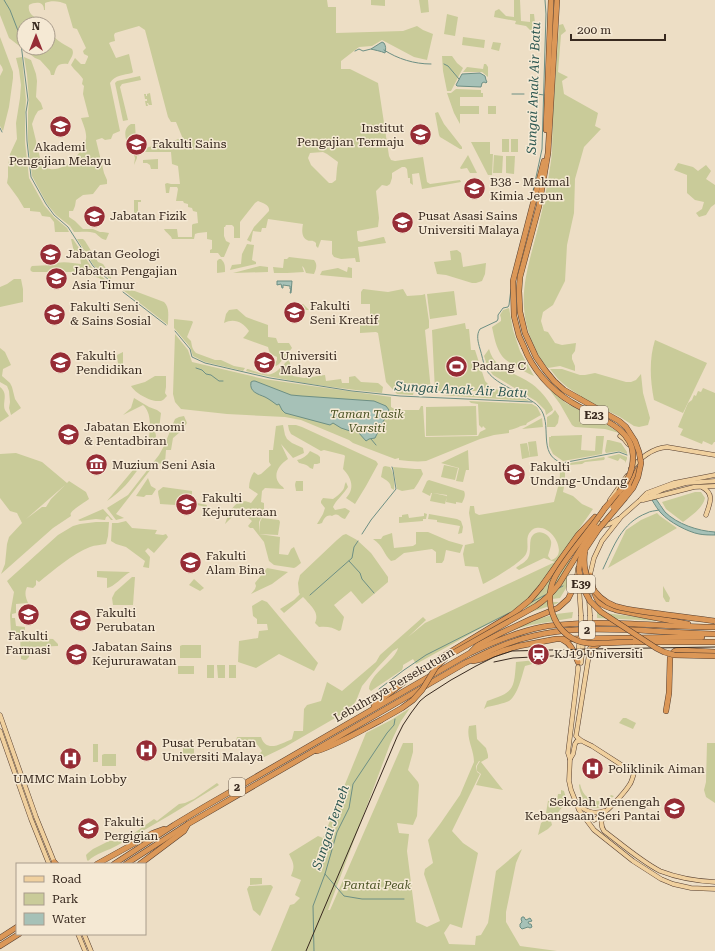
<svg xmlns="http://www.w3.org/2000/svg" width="715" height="951" viewBox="0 0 715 951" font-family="'Roboto Serif',serif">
  <rect width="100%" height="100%" fill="#eddec5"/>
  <!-- green -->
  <g fill="#c9cb99" fill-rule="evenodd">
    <path d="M0,0H327L328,7H336V33L403,31L417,26L423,30L433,34L427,60L414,57L382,40L372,46L359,47L341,61V69H350L378,83L389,156L391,160L395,161L423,157L427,182L430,184L460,180L461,182L422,189L419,173L412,174L413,185L410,183V178H408L407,169L405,167H402L392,173V178L390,184L387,186L382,185L376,191L379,218L378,227L357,231V233L358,241L361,242L383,237H384L386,243L358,247L360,262H356L355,258L341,259L334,257L332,254V241L322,240H321L318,248L316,246V243C312,239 311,242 307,240C301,237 302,229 303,224L268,219L266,228H262L261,232L253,231L251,242L247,240L254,227L269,211C270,205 263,203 258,201L255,203L240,222V238H234V227L232,225H226L225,227H224V236L226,241L230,243L224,257H221L218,253H210V250L212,249V240L207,239V232L198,233L195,234L194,239H172C171,235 166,233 164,229H177L178,237H192V225L193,224L198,223L197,212L193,211L192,208L188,207V204L184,203L183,201H176L178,189L177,187H170L169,193H166L165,184L167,183L171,184H180L178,166L172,164L171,152H145V148L176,140L178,139L181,140L183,139L176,122H171L168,117L145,30L139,26L115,33L114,35L115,41L111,42L109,43L116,58L129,54L133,72L132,73C124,75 115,75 110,83L120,131L113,134L111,139L105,140L102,138L96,140L104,173L107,180V184L100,185L93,194L83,195L76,200L75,206L73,211H69V217L75,221L83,229H93L100,232H103L109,233L106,240C101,239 99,236 95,233C89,231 80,232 74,232L70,226L56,215L47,204L32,176L28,141V112L29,100L27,75L24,57L31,60L36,74L37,81L36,97L41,103L43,109L38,111L35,116L32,124L41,162C43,165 45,168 50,169C64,172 84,152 86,139C87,132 83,124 81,118L89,117L83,94L84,86L82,84L83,79C79,73 75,71 71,65L75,58L81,64H85L88,57V56L84,54L83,51L86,48L77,29L73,28L66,4C60,1 51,0 45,3V10H44C44,1 35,2 29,5C27,15 36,18 44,22L45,24H24V48H48V29C55,40 60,42 72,49C75,54 70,59 68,64C57,63 57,66 54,75H51L50,71L40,60L35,58L9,38L0,15ZM323,152L327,154L338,162L337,168L336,180L332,183H329L311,165L308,158L310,153Z"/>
    <path d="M371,0H385V6L371,5Z"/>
    <path d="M419,0H428L429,12L421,13Z"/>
    <path d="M514,0H520L521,21L530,22V14H534L537,41L534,34L526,26L515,24L516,21L494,17L495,11L499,9L506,16L514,17Z"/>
    <path d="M447,14L458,17L455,36L444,34Z"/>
    <path d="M563,24L566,31L561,35L558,72L568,77L562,81L564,94L598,113L595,126L601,129L584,147L575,179L574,213L567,245L565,281L553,305L543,312L541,321L544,331L548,332L555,343L562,345L576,343L575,351L572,355V359L575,366V371L560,366L548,368C540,360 536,350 531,339C515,297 529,265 539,224C544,203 548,182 551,161C553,146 552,129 553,113C555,84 557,54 559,25Z"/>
    <path d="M0,37L9,61L13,72V78L9,107L3,131L0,126V76L3,70L2,67L0,64Z"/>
    <path d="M463,37L485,40L484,48L462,45Z"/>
    <path d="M493,42L501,43L499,51L491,49Z"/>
    <path d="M442,56H452L457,63L463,68L451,91H447L443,71Z"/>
    <path d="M22,57L26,100L25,115V142L29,178L44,205L54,217L67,228L69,232H55L54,222L50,217L42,216L40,212L30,211V208H24L18,198L7,183L8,177V167L10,154L17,139L16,123L20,98L21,85L19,70L16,58Z"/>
    <path d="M484,64H486L488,67V77L482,72H463L467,67L483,69Z"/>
    <path d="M140,76L141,80L122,84L120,87L128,120L123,121L115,83L117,81Z"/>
    <path d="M456,89L481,90V93H483V97H460V106H479V114H460V124L454,113L447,93H451Z"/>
    <path d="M150,93L152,105H149L148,103H147L148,106H146L145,101H147V99H145L144,94H146V96H147V94Z"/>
    <rect x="488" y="106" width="8" height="8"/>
    <path d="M438,112L444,124L462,147V149H460L440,137L439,135L435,113Z"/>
    <path d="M131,124H135L137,158L134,165L135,158L131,146L128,147C126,138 122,129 131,124Z"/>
    <rect x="502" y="139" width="7" height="13"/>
    <rect x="511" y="139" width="7" height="13"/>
    <path d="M471,142H490V154H493L492,175H488Z"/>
    <path d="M468,155L477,173H470L467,168L461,169L460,168Z"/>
    <path d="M494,155L503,156L502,173H493Z"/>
    <path d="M506,156H515L514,174L506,173Z"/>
    <path d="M158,159V169H151L150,165L147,163H143V160Z"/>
    <path d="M678,163L693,167L698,171L706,165L711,171L706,179L715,185V204L711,207L706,215L699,217L696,213L702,209L704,202L695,200L687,193V175L674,170Z"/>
    <path d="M134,200H141V202H138V212H141L142,216H134Z"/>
    <path d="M71,239H73L92,268L108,282L106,289L102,288V280L99,278L90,275L88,272H33C30,271 30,270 31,267L32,266L52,265C60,260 72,263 81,264L80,257L74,252Z"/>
    <path d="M77,239H83L85,241L98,262L103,264L111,276V280L94,266Z"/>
    <path d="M247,244L254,245L252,260L256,262V264L230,270L232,265L241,264L242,254Z"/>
    <path d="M457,250L461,253L463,267L486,263L485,274L482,281L476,283H472L446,275L437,274L434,262L451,260L450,251Z"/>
    <path d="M289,257L314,260C318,265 316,269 314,274L306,273L304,268L302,266L304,272L287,273V272V273H274L273,267L283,268L284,259H287Z"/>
    <path d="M219,259H221C225,263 225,265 225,272L217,273V261Z"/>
    <path d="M260,266L268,267V272L233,273Z"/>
    <path d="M348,267L352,268V278L320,275L322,271L338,268L347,272Z"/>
    <path d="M14,279H21L23,289V302L0,307V287L7,284Z"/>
    <path d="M125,288H128L132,290L164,302C170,308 168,316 168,325L123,290Z"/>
    <path d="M363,289L388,292L403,289L407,296L422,295L425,294L429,321V328L425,330L431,391H414L413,395L397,394L386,382L378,333L376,332L360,333V319H370V304H361V292Z"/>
    <path d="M454,291L457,315L430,319L427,294Z"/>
    <path d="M291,304H303L309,310H291Z"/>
    <path d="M509,308L513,330L520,351L534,376C527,373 506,362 502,356C496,348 494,336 492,327L501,321V318L500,315L503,310Z"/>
    <path d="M237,309L246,317L268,325V337L276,338L278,343H289L292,348L279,364L276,366L274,365L277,360V357L270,354L268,347L243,338L246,335L249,331C243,322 234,318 224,323L226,314L229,310Z"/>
    <path d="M174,319L192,321L193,322L187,337L191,341C192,346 192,349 196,353L215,360H221L234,366L245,368L243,371L205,362L193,356L190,347L174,328Z"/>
    <path d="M465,323L466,329H469L471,350H475L485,381L491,387L486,391H435L432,330Z"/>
    <path d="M175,334L188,350L192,362L264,379L305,385L391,397V407L396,410H419L421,406H423L425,437L478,436L480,432L486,429L483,426L482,428L479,425L478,404L471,403L469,401L532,404L537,407L541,415L527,423L526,425C520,425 517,429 509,430V433L494,435L480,439L426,461C417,462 408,461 399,460V458L395,459L353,443L349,440L301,420L285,417L227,414L181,409L175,402L173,394Z"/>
    <path d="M655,340L707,363L683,413L654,400C650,380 649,359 655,340Z"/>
    <path d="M0,348L5,352L11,365L3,369L2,376L10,383L12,387L15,399L21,408L11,415L9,408L10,402L9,391L7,386L0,382Z"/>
    <path d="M489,349C495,371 516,372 532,384C541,391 546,397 552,407L553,410L546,415L545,410L536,401L493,375L488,368L484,356Z"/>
    <path d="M123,352V374C119,368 117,362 117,355Z"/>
    <path d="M289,359L293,376L304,378L325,375L326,381L341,379L342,383H349V377L355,376L361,382L378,383L383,387L382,393C336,388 290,382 246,371L247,369H248C272,377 271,378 289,359Z"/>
    <path d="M550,369H562L580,375H585L595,373L626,382H631L636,380L641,374L643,393L650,418L648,425L639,427L634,426L620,417L588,401L567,387L558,379Z"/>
    <path d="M155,376H166V387L165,393L167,396C164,399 163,401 159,401C151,402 135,393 131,386L145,382Z"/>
    <path d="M0,387C9,394 2,402 5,410C6,412 8,414 9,416L0,422Z"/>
    <path d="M492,388L502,391L508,390L521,396L529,401L441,395L487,392Z"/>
    <path d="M703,388L715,393V442H714L712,445L703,441L702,444L680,435L683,429L678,427L688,403L692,400L694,395L696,396L698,391L701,392Z"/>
    <path d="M549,389L566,403L609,426L619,433L605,429L575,427L572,425L560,404Z"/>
    <path d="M134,398L149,407L157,410L161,413L159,429H156L155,431L156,436L154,444L149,440C150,428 152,413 143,405L123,415L131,408Z"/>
    <path d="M476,406L477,435L426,436V407Z"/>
    <path d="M555,410L559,416L558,423L555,427H547V417L552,414Z"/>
    <path d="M184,416L187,423L180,432L173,438L171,450H166L165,463C158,463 155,465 151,469L116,514L124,518L116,520L107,508L128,495L159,455L164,446L175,419L179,417Z"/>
    <path d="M542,418L543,427L522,429Z"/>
    <path d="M283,425L285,435L287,439L292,443L303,448L304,453L293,458L281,444L288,459C277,466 271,478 283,487L284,489L265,488L262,491L261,502L264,503V517L261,518L259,522V533L260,522L262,518L279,520L280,522L278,535L259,534L280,537L279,554L288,555L291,549L294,547L301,563L296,567L294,568L274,565L269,561L264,542L253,528H250L248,526L252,521L239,510L225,524C229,512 236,496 251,503L258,494L249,488C249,482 251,476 254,472L258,475L261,474L271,465L269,462V450H273L276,426Z"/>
    <path d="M288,425H296L302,427L376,461L378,464L366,486L355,504L346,498C355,489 352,478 343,469L345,456L344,455L324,450L321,451L291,434L289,430Z"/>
    <path d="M582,435L581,450L595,451L596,436H604L602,454L563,461L553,454L549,446V437H551V436Z"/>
    <path d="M607,440H609L621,443L627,452V454L619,451L606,453L605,451Z"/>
    <path d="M536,441L538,456L530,457L528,442Z"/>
    <path d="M527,443L530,457L522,459L520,444Z"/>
    <path d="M468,450L469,470H466L463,482L456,481L459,468L441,463Z"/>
    <path d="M310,451L318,455L320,457V463L317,464H314L313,469L310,468C307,464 303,464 299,463L297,460C302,459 307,456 310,451Z"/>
    <path d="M16,453L42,462L67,483L69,481L86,492L89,499C85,502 72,510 71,513C70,514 71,515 71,516L53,528L1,574L5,564L7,544L9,537L22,523L17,513L10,511L0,498V454ZM65,485L51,499L46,507H42L26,519Z"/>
    <path d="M619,454L627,457V459L625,463V461L620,458L618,461L607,457Z"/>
    <path d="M604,457L605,458L604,460L585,462L582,464L569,465L565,468V482L563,492L573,496L582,504L593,509L577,532L581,528L573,545L570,559L568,585L560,598L552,599L544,598L527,609L523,605L416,664L413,659L403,665V667L402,670L371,691L369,689C370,673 395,661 398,648L393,651L377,668L362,686L356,701L349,710L285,747L258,760L254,759L262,751L256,743L244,740L241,742L236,741L237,737H261C266,753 281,744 292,739L294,731H303L304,709L307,705L321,701L327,682L342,691L376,662L380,655L423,617L426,620L408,637L425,623L555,562L544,558L519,570L516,568C519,565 526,562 528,558C532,552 528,539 533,535C539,529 549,534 551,541C552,545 549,552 548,556L551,560C569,556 553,524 536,528C533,529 533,529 531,531C524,538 530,546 526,554C522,562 492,580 483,584L478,567L465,566L463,554L465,545L474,543L469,513L470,506H474L475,513L479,515L554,502C557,490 562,477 559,465Z"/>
    <path d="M137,464L141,465C130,481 123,490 107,501L133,470Z"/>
    <path d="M444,465L458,468L455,480L441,477Z"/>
    <path d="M385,466L390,467C394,473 395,484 394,490L391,488C391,482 386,480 381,477L383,467Z"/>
    <path d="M393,467L415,469H421L423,474L418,483L414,489L402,491L397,489Z"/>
    <path d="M148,478L151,486L156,489L152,495H146L144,497L136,496Z"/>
    <path d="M429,480L464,491C466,495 464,499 462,503L456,502V504L446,502L447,495L433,493L447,496L445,504L430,501L432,493H431L430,496L422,492L427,481Z"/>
    <path d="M296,481H303V491H296C296,487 294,486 296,481Z"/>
    <path d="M346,482L348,487C343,495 336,500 333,507L335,510L345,508L350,511L345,519C338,517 339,512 332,516C326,514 324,519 322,523L319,524H317L323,514L325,508L321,503V501L323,498L333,499C336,497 340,494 343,490C345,487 344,485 346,482Z"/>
    <path d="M163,487L192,491V499H197V503L207,505L206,510L202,506L192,504L191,506L160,504C160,499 158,496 158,491Z"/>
    <path d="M695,492H701L705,498C703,508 691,516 683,522L666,509L662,502Z"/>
    <path d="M103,509L113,520H111L108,516L106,517L105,520L96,519L80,521L78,520Z"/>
    <path d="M424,513L427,514L426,519H423V521L399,523V517H402V515L408,514L409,518L424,516Z"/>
    <path d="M657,513L660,516L677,528L608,568L626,530L641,520Z"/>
    <path d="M429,514L457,519L461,521L463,527L462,533L458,534L460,526L437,522V520L428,519Z"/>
    <path d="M126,521L132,528L157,530L155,534L163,535L166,534L168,537L154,553L148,548L145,551L150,557L149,568L143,567L145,561L126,547L116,544L111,541L112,523H118Z"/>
    <path d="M96,522H109L108,536L106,544C101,545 95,545 90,547C72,554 54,570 39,582L36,580V585L33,588L27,587C24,593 26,598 28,603L16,604V613L12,614V618H15L16,626L25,627V638L53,639L58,644V646L29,647V657L26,660H24L21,659L20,634L11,633L10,615L14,592L7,581L58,535L73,526L80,524Z"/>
    <path d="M416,532H428L449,541L463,545L460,553L446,550L444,560L442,563H436V552L432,549L404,553L395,560L391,561C383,554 384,546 373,539H381L383,536L392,533L394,548L413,546L416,544Z"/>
    <path d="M346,534L357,540L371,553L388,577V582L362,604L351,591L334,605L344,617L341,630L339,631C333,627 326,626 319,627L315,623C320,613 311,606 305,599L303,597L284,613L280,609L294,600L300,594L299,593L298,583L300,575L337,540L343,535Z"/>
    <path d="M267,568L288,572L272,584L251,594L255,589L256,586L255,583Z"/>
    <path d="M97,571L130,572C123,576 114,587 107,588V578L97,577Z"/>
    <path d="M132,577H135L133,605H113L112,598L115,592Z"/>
    <path d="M194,579L204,588L200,591L189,585Z"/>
    <path d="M663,586L670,598L669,602H666L663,597Z"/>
    <path d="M262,600L267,602L318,663L314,671L279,654L256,668L238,662L239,641L258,638L259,631L268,630L267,624H257V619L253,616L252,606Z"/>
    <path d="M547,600L548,602H559L556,604L525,614L542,605Z"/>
    <path d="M573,612L572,618L531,625L512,630L530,621L556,614Z"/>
    <path d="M597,612L630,616L662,621L597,618Z"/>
    <path d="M182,645H201V658H180V646Z"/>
    <path d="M546,659L547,660L525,666C522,675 518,695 509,701C505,703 492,706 487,707L484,709L487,701C514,692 514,690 516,662Z"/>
    <rect x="207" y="665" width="7" height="13"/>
    <path d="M217,665H225V678H218Z"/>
    <rect x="229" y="665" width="7" height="13"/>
    <rect x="178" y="666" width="16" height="8"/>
    <path d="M410,708L401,721L390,744L328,910H330L403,743H413V752L408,770L418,782L419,785L417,816L413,825L397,823L399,833L409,834L407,851L416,922L427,927L440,921L424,874L425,869L433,863L428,840L440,824L460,795L474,762C474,749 466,739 469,726L476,725L477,739L486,748L488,755V758L481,762L503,790L476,785L481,774L477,771V766L480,761H479L476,766L477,772L480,774L452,831L463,843L478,853L462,928L450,924L444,933L449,944L475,945L476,936L481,935L488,923L496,871L522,849L516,863L506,912V922L520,946L557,951H271L290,905L294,904L300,898L295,895L301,880L291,876C295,866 294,864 289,854L318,836L323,838L366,733L391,720Z"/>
    <path d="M623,718H626L636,723L633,729L619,723Z"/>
    <path d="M707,743H715V803L706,797L704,790L706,782Z"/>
    <rect x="93" y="744" width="5" height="18"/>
    <path d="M183,748H194V760L184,756L181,754V752H183Z"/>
    <path d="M104,754H116V766H102V755Z"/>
    <path d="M217,783L219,785C186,806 152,826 118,845C108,851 96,853 88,861L87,860L86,855L88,853L93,849L109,841H116L130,836L154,819L157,821L179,804L185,803L194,799Z"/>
    <path d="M580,784C583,798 592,802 605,801L611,795L614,796C609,800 604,807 598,808C586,811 580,794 579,785Z"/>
    <path d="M561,790L564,791L566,798L561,801L563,807C558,811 556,817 551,821L552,825L548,829L538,835L541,823L544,821L545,819L548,801L557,800L558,794H561Z"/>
    <path d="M250,878H262V884L250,885Z"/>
    <path d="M271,885L273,887L260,916L253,910L247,889L249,886Z"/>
  </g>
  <!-- water -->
  <g fill="#a6c1b7" stroke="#6d8f84">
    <path d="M382,42L384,43C386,46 386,49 385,53C381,51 374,50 371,49Z"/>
    <path d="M480,73L485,76L486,80L487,82L486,83L484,82L482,83L481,87L457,86L456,85L462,74Z"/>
    <path d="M277,281H292L291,293H290L291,289H290V286L283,285V288H282L281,284L277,285Z"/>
    <path d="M253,381H255L291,395L302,396L374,401L386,406L389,410L375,438L369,439L366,441L358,432L354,429L350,431L341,428L333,423L330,425L285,413L282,410L279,404L277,405C273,402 269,399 265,397C258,394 249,392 251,382Z"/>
    <path d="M656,499C659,503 662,508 665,512C677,524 698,531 715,532V535C710,535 704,535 699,534C688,532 669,522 661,513C658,510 655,505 652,500Z"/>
    <path d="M522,917H524L525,919L526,920L530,918L532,921L528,922L529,924H531L532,927L530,928L528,927L522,929L520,927V924L522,922L521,919Z"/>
  </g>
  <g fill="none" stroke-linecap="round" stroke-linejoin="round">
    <!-- stream -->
    <g stroke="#6d8f84" stroke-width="1">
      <path d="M4,0L10,10L20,36L28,100L26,112L27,141L31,177L46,204L54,215L68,227L93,266L110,281"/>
      <path d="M384,50C398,59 414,64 431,64"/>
      <path d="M355,51L359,49L363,51L371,49"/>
      <path d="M444,64L448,66L459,79"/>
      <path d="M512,94H524"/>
      <path d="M537,94L544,95"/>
      <path d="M0,128L2,132"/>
      <path d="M532,196L542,149L546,14L545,0"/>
      <path d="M511,289L509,305L508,307L503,308L498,315V319L497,321L480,329C476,335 478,342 480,349C482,355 483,362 485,367C491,382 514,389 527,398C531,401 536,403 539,407C554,424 536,454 562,463L619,452L627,455"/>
      <path d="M123,292L166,325"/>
      <path d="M175,331L190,349L192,357L205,363L270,378L352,391L400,396L532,402"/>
      <path d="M196,368L202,370L206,374L211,375L219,381H223"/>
      <path d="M371,439L376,445"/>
      <path d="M362,534L371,520L396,489L393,470L392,467"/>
      <path d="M349,561L360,573L362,579L374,593"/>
      <path d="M603,569C614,546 621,523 647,513C650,511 655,511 659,510"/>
      <path d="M557,589L563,586"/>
      <path d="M310,595L352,558L354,547L358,541"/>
      <path d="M530,603L545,595"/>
      <path d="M379,689L404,670L426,655L511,612"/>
      <path d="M325,874L344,896L362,899H404"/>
      <path d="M314,951L313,906L325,874L337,832L349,808L353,784L387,733L394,725L395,719"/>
    </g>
    <defs>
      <g id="major">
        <path d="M620,436L624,439L628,444"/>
        <path d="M631,468C641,458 652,448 667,447L715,455"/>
        <path d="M702,487C715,494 710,503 706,515"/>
        <path d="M641,499L647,493L674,483L715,475"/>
        <path d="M610,500L627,476"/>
        <path d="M643,500L694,487L715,486"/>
        <path d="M596,520C601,529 611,524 618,519"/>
        <path d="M578,568L577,576L579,587L581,615"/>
        <path d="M590,615L588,583L594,558L602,541L621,517L639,501L664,489L686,483L715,481"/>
        <path d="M590,648L576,736C580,741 586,743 592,746C606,755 620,764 634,773C633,776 632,781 630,784C624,794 604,815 594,820"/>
        <path d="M578,660L579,645L581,639"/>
        <path d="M581,663L583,644L582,640"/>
        <path d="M578,667V670L568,753L570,759L569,781L571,790L579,810L594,830L633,861L661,879L673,884L691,888L715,889"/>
        <path d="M0,715L36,817L55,864"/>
        <path d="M0,731L31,819L49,864"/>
        <path d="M570,759L573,754L575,744L577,741H580"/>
        <path d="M576,803C585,811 593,815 604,811"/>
        <path d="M604,813C601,819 600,825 604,831C620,843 642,862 660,871C678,878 696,881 715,882"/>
        <path d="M78,934L85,951"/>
        <path d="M84,934L91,951"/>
      </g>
      <g id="highway">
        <path d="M557,0L548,153L539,206L520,277L519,291L520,312L525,333L536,357L545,370L554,381L564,390L580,399"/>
        <path d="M546,130L551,0"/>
        <path d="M524,347L519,336L514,316L513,281L544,161"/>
        <path d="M630,486L638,469"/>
        <path d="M605,508L619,492"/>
        <path d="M590,575C592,583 594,598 600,603C605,607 611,608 616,610L688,624"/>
        <path d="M563,640C572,644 574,653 578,662"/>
        <path d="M633,642H715"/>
        <path d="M590,650L600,643"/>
        <path d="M472,651L478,645L501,633L531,619L558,608L568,599L571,593L577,576"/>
        <path d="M473,661L482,659L502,651L519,646L556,639L702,637"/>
        <path d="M374,706L379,701L417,672L513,614L530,600L541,587L578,535L595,517"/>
        <path d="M666,711L669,693L670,658C672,653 673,651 678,650L715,652"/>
        <path d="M317,751C339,744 360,731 381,720"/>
        <path d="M54,862L56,864"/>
        <path d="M97,864L153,833L164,829"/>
        <path d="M114,864L174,825L204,807L470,653C493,642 517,632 542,627C557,624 572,624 587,623C630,622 672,627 715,627"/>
        <path d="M126,864L188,824L465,663C487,652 509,641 533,636C567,627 603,629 639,630C664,632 690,633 715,634"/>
        <path d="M140,864L184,831L188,824"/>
        <path d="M0,938L17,927"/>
        <path d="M0,946L19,934"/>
      </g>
    </defs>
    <!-- major casing -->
    <use href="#major" stroke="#563e2f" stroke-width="5"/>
    <!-- highway casing -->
    <use href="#highway" stroke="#563e2f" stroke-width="6"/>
    <!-- major -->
    <use href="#major" stroke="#f0d09e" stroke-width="4"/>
    <!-- highway -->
    <use href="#highway" stroke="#db9757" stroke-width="5"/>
    <!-- tram -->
    <g stroke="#38291f" stroke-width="1">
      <path d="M494,662L513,658L591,654"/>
      <path d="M306,951L397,737L403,725L411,713L420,701L426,696L451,680L476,666L494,657L512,651L589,649L715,647"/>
    </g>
    <defs>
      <g id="major-bridge">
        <path d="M581,615V636"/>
        <path d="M590,615V636"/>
      </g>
      <g id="highway-bridge">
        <path d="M524,347C532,369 551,390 571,402C593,416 633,426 633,456C633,472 628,479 619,492"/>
        <path d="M580,399L619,421L626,427L635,441L639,452L641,463L638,477L633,488L625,498L598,530L582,554L580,561L579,570L582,586L590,601L601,612L656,648L664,652L674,655L715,656"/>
        <path d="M613,507L629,487"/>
        <path d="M605,508C589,532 569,552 555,577C541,603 557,640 587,643C592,644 597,643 602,643C612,643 623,642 633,642"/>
        <path d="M585,551C581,574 593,598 615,606C627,610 642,611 654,613C674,616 695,618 715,621"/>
        <path d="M381,720L402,708L413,700L422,690L436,667L448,656L536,606C545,600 552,593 559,584L588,537L596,527"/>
      </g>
    </defs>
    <!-- major-bridge casing -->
    <use href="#major-bridge" stroke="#563e2f" stroke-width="5" stroke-linecap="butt"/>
    <!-- highway-bridge casing -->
    <use href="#highway-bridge" stroke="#563e2f" stroke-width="6" stroke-linecap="butt"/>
    <!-- major-bridge -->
    <use href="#major-bridge" stroke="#f0d09e" stroke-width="4"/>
    <!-- highway-bridge -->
    <use href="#highway-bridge" stroke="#db9757" stroke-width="5"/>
  </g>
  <!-- icons -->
  <defs>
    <symbol id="university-disc" viewBox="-11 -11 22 22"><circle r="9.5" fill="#962c35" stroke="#f5e9d4"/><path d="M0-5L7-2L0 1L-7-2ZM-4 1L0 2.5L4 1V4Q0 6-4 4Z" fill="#fff"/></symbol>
    <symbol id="stadium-disc" viewBox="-11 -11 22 22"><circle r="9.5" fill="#962c35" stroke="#f5e9d4"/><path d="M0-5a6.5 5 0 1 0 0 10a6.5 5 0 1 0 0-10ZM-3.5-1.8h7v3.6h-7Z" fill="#fff"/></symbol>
    <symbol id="museum-disc" viewBox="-11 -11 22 22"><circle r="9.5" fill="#962c35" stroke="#f5e9d4"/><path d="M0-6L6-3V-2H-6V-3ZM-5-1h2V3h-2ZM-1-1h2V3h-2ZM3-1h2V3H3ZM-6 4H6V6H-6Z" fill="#fff"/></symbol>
    <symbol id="station-disc" viewBox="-11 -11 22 22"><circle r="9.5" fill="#962c35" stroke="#f5e9d4"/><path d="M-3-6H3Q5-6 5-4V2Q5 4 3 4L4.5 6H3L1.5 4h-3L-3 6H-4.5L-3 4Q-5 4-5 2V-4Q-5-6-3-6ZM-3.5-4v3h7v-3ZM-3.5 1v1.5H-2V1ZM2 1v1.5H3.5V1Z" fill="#fff"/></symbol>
    <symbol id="hospital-disc" viewBox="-11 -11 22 22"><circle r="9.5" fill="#962c35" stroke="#f5e9d4"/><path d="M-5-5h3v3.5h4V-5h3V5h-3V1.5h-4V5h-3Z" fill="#fff"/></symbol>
    <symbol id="school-disc" viewBox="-11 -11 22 22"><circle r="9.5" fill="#962c35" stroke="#f5e9d4"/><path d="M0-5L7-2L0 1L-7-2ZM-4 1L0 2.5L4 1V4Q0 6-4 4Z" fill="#fff"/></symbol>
  </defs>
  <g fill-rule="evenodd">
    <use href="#university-disc" x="48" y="114" width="25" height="25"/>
    <use href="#university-disc" x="408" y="122" width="25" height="25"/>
    <use href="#university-disc" x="124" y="132" width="25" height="25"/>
    <use href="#university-disc" x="462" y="176" width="25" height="25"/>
    <use href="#university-disc" x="82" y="204" width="25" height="25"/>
    <use href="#university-disc" x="390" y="210" width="25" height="25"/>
    <use href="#university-disc" x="38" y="242" width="25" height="25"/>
    <use href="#university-disc" x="44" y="266" width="25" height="25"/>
    <use href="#university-disc" x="282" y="300" width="25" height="25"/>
    <use href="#university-disc" x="42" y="302" width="25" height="25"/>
    <use href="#university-disc" x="48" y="350" width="25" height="25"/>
    <use href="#university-disc" x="252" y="350" width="25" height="25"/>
    <use href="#stadium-disc" x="444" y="354" width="25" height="25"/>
    <use href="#university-disc" x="56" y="422" width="25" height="25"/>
    <use href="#museum-disc" x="84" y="452" width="25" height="25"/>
    <use href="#university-disc" x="502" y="462" width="25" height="25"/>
    <use href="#university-disc" x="174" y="492" width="25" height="25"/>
    <use href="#university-disc" x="178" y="550" width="25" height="25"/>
    <use href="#university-disc" x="16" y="602" width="25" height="25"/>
    <use href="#university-disc" x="68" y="608" width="25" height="25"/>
    <use href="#university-disc" x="64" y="642" width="25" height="25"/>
    <use href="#station-disc" x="526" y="642" width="25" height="25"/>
    <use href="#hospital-disc" x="134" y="738" width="25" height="25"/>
    <use href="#hospital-disc" x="58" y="746" width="25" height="25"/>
    <use href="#hospital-disc" x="580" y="756" width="25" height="25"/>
    <use href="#school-disc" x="662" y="796" width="25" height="25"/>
    <use href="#university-disc" x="76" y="816" width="25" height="25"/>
  </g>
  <g text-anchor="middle" stroke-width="3" stroke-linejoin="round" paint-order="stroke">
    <!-- shield labels -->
    <g fill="#f5e9d4" stroke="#716355" stroke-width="1">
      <rect x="580" y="406" width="28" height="18" rx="3"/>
      <rect x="567" y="575" width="28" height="18" rx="3"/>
      <rect x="579" y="621" width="16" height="18" rx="3"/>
      <rect x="229" y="778" width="16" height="18" rx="3"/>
    </g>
    <g font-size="11" font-weight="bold" fill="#38291f">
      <text x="594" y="419">E23</text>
      <text x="581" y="588">E39</text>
      <text x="587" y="634">2</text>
      <text x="237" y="791">2</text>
    </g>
    <!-- poi labels -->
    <g font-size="12" fill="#38291f" stroke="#f5e9d4" text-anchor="start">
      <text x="404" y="132" text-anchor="end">Institut<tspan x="404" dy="14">Pengajian Termaju</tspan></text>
      <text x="152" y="148">Fakulti Sains</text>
      <text x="60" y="151" text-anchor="middle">Akademi<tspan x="60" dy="14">Pengajian Melayu</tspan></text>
      <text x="490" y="186">B38 - Makmal<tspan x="490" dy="14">Kimia Jepun</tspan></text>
      <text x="110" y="220">Jabatan Fizik</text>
      <text x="418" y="220">Pusat Asasi Sains<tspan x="418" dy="14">Universiti Malaya</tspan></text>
      <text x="66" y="258">Jabatan Geologi</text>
      <text x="72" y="275">Jabatan Pengajian<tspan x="72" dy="14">Asia Timur</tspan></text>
      <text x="310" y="310">Fakulti<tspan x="310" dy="14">Seni Kreatif</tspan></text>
      <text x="70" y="311">Fakulti Seni<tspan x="70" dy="14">&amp; Sains Sosial</tspan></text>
      <text x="76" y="360">Fakulti<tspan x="76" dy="14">Pendidikan</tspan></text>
      <text x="280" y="360">Universiti<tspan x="280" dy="14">Malaya</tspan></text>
      <text x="472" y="370">Padang C</text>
      <text x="84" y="431">Jabatan Ekonomi<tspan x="84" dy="14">&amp; Pentadbiran</tspan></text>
      <text x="112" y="469">Muzium Seni Asia</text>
      <text x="530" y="471">Fakulti<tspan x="530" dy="14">Undang-Undang</tspan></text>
      <text x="202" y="502">Fakulti<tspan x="202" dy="14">Kejuruteraan</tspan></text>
      <text x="206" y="560">Fakulti<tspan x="206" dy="14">Alam Bina</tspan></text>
      <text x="96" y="617">Fakulti<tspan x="96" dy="14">Perubatan</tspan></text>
      <text x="28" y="640" text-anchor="middle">Fakulti<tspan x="28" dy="14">Farmasi</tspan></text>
      <text x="92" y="651">Jabatan Sains<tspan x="92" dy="14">Kejururawatan</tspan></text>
      <text x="554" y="658">KJ19 Universiti</text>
      <text x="162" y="747">Pusat Perubatan<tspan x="162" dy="14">Universiti Malaya</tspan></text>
      <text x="608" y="773">Poliklinik Aiman</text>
      <text x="70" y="783" text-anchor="middle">UMMC Main Lobby</text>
      <text x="660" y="806" text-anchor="end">Sekolah Menengah<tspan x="660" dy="14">Kebangsaan Seri Pantai</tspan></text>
      <text x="104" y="826">Fakulti<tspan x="104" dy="14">Pergigian</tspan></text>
    </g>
    <!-- park labels -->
    <g font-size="12" font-style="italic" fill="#4c5426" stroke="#f5e9d4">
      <text x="367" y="418">Taman Tasik<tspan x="367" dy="14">Varsiti</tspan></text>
      <text x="377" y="889">Pantai Peak</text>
    </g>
    <!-- street labels -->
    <g font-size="12" fill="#38291f" stroke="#f5e9d4">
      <text transform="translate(394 685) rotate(-30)" y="4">Lebuhraya Persekutuan</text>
    </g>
    <!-- water labels -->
    <g font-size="13" font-style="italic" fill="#2e5852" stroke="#f5e9d4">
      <text transform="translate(533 88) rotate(-88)" y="5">Sungai Anak Air Batu</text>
      <text transform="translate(461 389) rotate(3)" y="5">Sungai Anak Air Batu</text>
      <text transform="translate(330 827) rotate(-71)" y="5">Sungai Jerneh</text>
    </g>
  </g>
  <!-- legend -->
  <rect x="16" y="863" width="130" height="72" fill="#f5e9d4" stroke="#a99c8c"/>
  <rect x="24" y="876" width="20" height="6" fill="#f0d09e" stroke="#a99c8c"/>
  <text x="52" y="883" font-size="12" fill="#38291f">Road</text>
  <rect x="24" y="893" width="20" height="12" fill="#c9cb99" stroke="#a99c8c"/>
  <text x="52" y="903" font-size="12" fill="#38291f">Park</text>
  <rect x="24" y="913" width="20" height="12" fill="#a6c1b7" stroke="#a99c8c"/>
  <text x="52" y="923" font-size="12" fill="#38291f">Water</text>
  <!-- north arrow -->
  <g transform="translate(36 36)"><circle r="19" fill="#f5e9d4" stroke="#a99c8c"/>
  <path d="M0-3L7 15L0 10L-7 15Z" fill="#962c35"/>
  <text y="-6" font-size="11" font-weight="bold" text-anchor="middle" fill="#38291f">N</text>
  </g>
  <!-- scale -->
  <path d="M571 34v6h94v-6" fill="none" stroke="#38291f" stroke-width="2"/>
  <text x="577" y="34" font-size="12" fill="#38291f" stroke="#f5e9d4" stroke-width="3" paint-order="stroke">200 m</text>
</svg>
